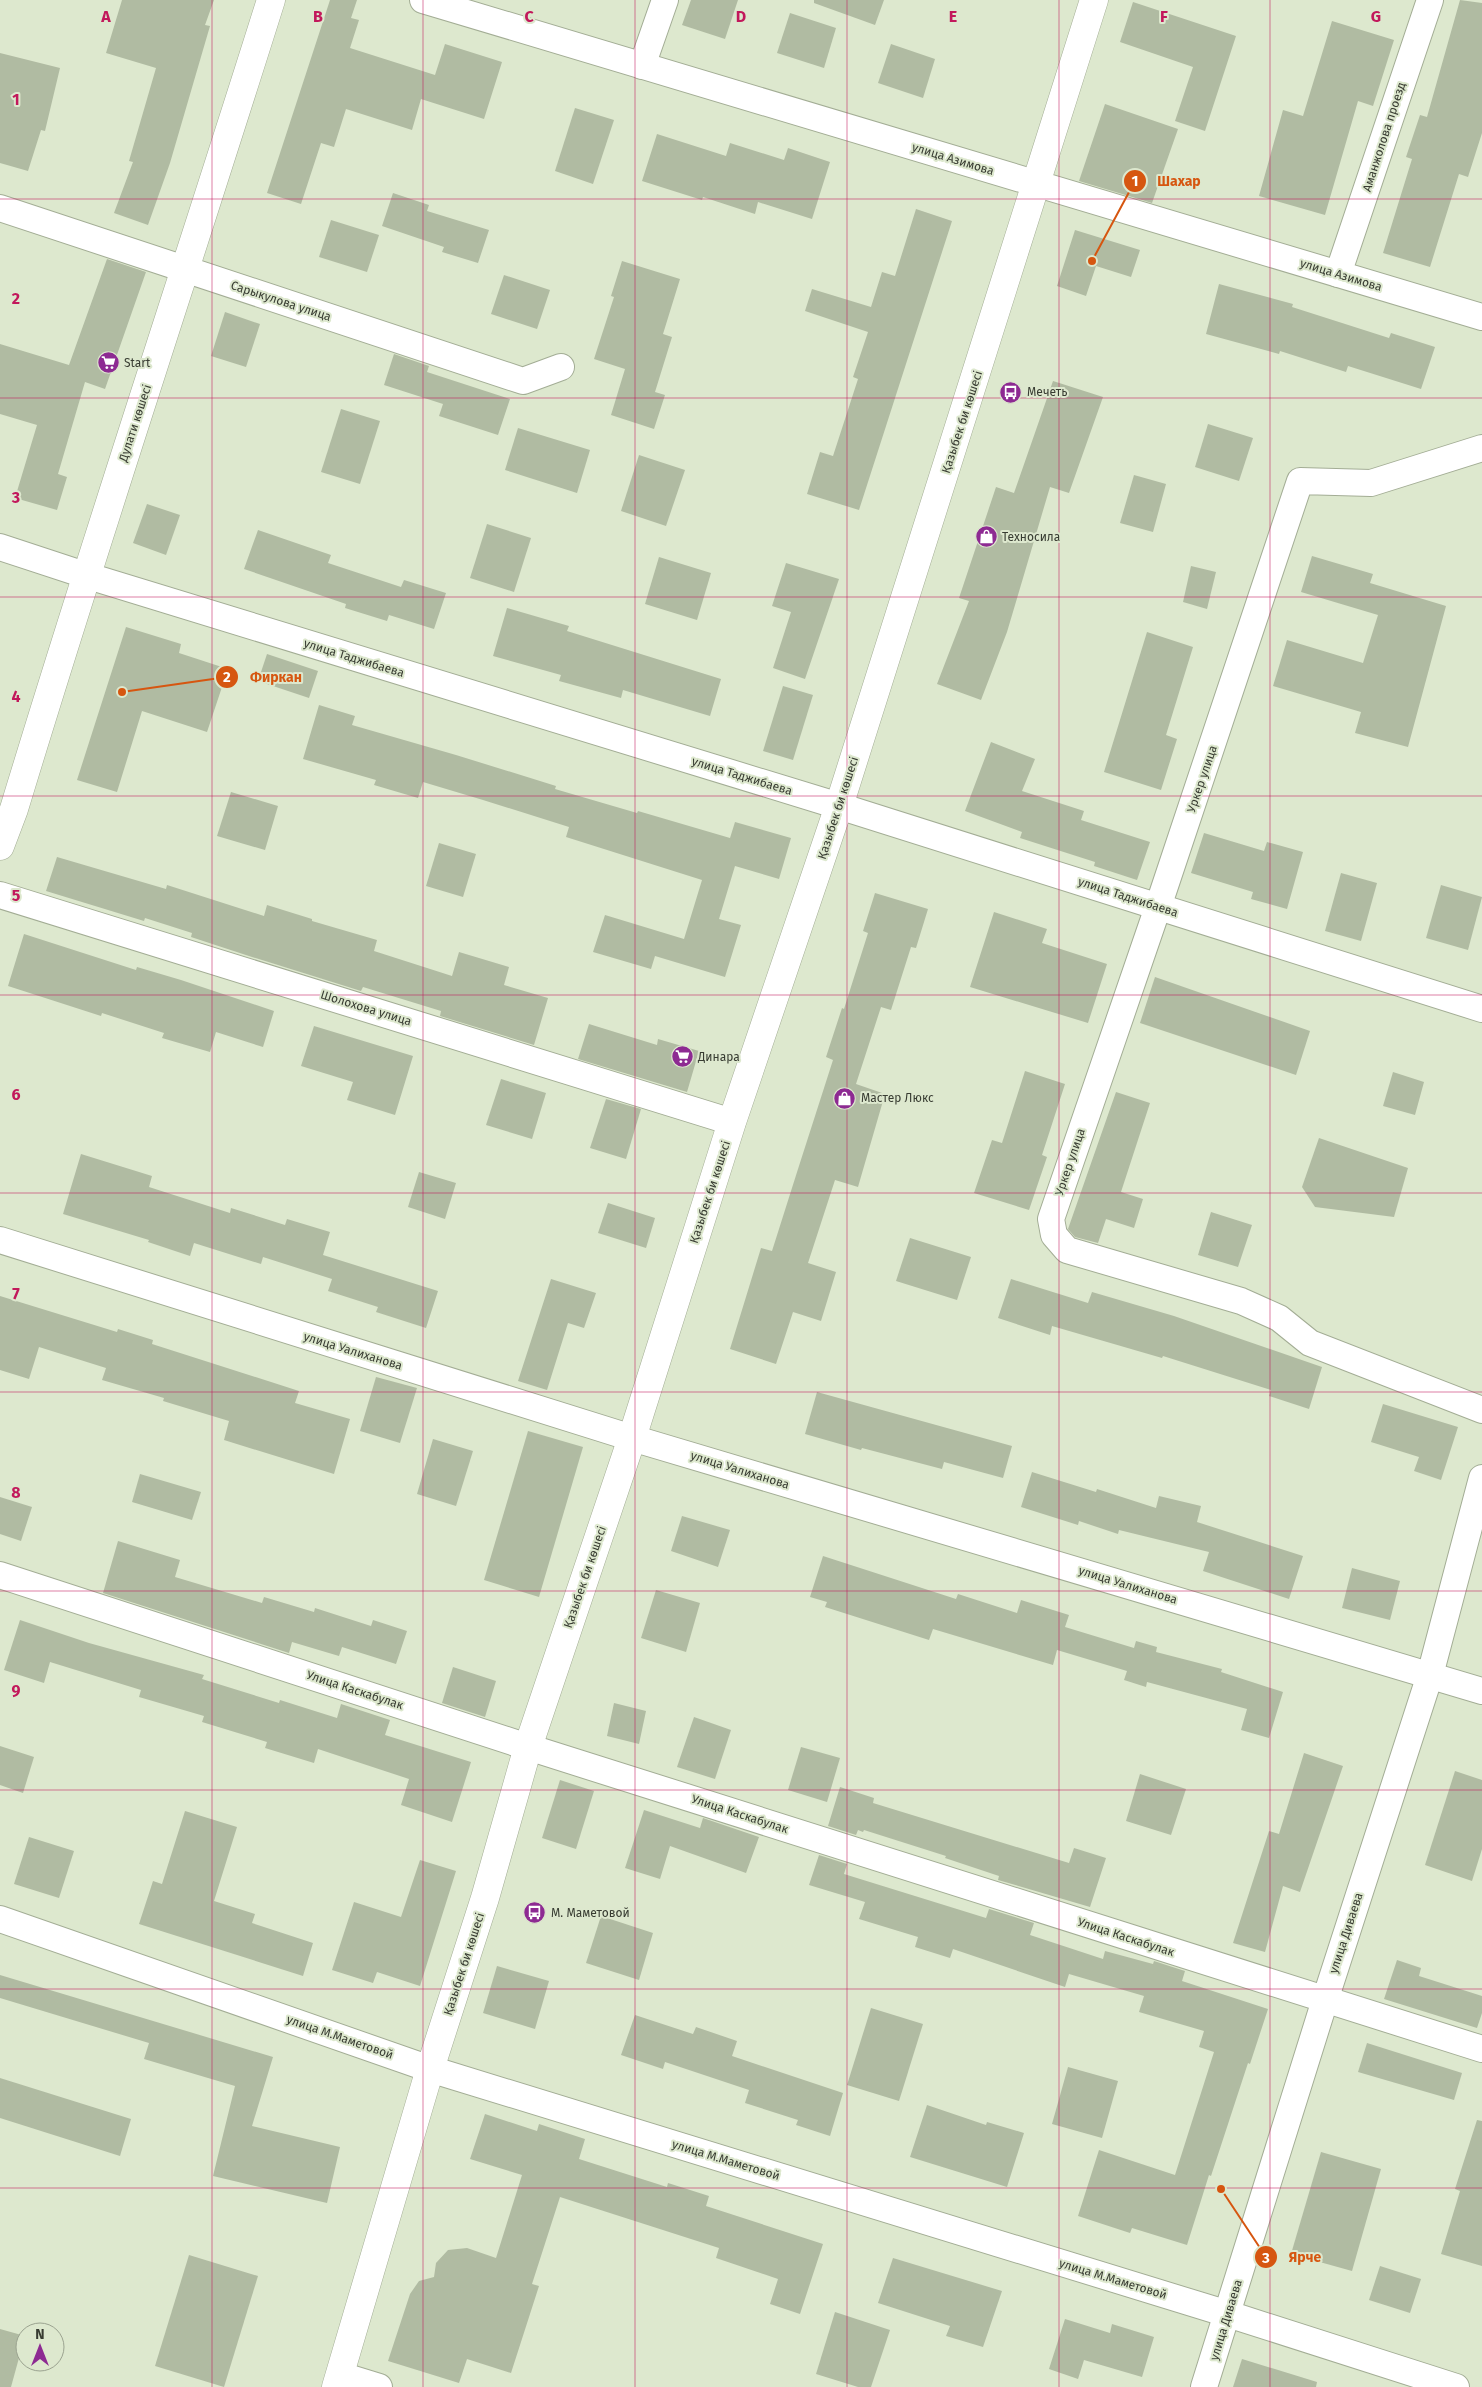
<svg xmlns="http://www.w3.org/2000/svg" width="1482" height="2387" viewBox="0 0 1482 2387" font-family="'Fira Sans',sans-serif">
  <rect width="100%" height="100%" fill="#dde8ce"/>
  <!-- building -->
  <g fill="#b0bba2">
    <path d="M122,0H214L205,25L210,26L170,163L148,225L114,213L133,162L129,161L156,68L106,53Z"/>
    <path d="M330,0H357L351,18L359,20L350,48L435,75L445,44L502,62L484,119L421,99L412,130L346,109L334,147L321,143L301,204L267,193Z"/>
    <path d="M691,0H738L725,39L682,25Z"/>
    <path d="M814,0H884L875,25L814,3Z"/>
    <path d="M1460,0L1482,3V133L1468,177L1459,174L1430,267L1383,253L1412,159L1406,157L1420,115L1427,117Z"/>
    <path d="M1133,2L1236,36L1205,131L1175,121L1193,67L1120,42Z"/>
    <path d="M790,13L836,28L824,68L777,53Z"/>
    <path d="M1332,21L1394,40L1373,106L1358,101L1325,215L1259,196L1283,110L1303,116Z"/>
    <path d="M891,44L935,59L923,98L878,83Z"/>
    <path d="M0,53L60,68L45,131L41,130L28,171L0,163Z"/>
    <path d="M1105,104L1178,129L1152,203L1079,181Z"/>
    <path d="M575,108L614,120L593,184L555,171Z"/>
    <path d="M657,134L726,156L730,143L784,160L788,148L830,162L812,219L758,202L755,214L703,197L702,200L642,181Z"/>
    <path d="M393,193L429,205L427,211L489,230L478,263L442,252L444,247L382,226Z"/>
    <path d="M916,209L952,221L859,510L807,494L820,452L833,456L858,379L853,377L868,332L805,311L812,289L871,307L882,272L895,276Z"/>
    <path d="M331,220L379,235L367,272L319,257Z"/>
    <path d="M1075,230L1140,250L1131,277L1096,266L1086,296L1057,286Z"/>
    <path d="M107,259L146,272L105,389L85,382L58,474L67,477L57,510L15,498L37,425L0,414V344L69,365Z"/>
    <path d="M622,261L680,279L663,334L672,337L655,392L665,395L654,429L611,415L625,369L594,359L614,297L611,296Z"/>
    <path d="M504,275L550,290L537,329L491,314Z"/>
    <path d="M1219,284L1293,304L1292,307L1389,338L1391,333L1435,347L1421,389L1348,366L1346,372L1280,351L1279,354L1206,334Z"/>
    <path d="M225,312L260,324L246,367L211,356Z"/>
    <path d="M394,354L429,366L427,372L510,399L498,435L439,416L443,404L384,385Z"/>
    <path d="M1053,381L1103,397L1069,493L1050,487L1007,632L981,700L937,684L969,601L959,598L996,487L1014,493Z"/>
    <path d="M341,409L380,421L360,484L321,472Z"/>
    <path d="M1208,424L1253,438L1239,481L1195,467Z"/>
    <path d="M518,428L590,450L577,493L505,470Z"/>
    <path d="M639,455L685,470L666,526L621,511Z"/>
    <path d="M1134,475L1166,484L1153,532L1120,523Z"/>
    <path d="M147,504L180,515L166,555L133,543Z"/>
    <path d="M487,524L531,538L514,592L470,578Z"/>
    <path d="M258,530L331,555L328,563L401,587L404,580L446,593L434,629L389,615L387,621L345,608L346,604L244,569Z"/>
    <path d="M1312,556L1373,574L1370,583L1446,606L1408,747L1355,733L1361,712L1273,686L1287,640L1363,663L1378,615L1301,592Z"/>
    <path d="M659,557L711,573L697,620L645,604Z"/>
    <path d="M786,563L839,579L805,679L773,668L791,612L772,606Z"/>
    <path d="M1191,566L1216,572L1207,609L1183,602Z"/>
    <path d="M507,608L569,626L567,631L721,679L710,716L623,690L621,698L559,681L561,675L493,656Z"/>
    <path d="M126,627L181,644L179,653L228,669L207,732L142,711L117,792L77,780Z"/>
    <path d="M1147,632L1193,647L1166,735L1177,739L1161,790L1104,772Z"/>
    <path d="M267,654L318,671L309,698L258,681Z"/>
    <path d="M783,686L813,695L793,760L763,751Z"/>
    <path d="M319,705L355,716L352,725L456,755L556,786L555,789L637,813L638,811L730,838L735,822L791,838L779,879L735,866L719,919L741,925L725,977L655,956L651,969L593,952L605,915L684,939L702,880L566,837L569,827L483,800L423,782L418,798L374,785L376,780L303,759Z"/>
    <path d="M991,742L1035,759L1022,791L1084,811L1081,820L1150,842L1137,880L1094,866L1095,862L1020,838L1022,832L965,811Z"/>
    <path d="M231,792L278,806L265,850L217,836Z"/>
    <path d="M1204,833L1264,851L1267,842L1303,852L1287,909L1251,899L1253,892L1191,873Z"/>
    <path d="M439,843L476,854L463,897L426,886Z"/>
    <path d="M57,857L166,889L167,885L264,916L267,905L312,919V921L377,940L374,951L452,976L459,952L509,967L504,985L548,998L534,1045L440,1016L441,1011L363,987L361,991L252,957L191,937L192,933L145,918L144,921L46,891Z"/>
    <path d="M1341,873L1377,883L1361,941L1325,931Z"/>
    <path d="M1441,885L1482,897L1468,950L1426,938Z"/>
    <path d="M875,893L928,909L916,948L911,947L891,1010L881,1007L856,1084L885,1094L858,1187L835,1180L808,1263L836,1272L821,1321L793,1312L776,1364L730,1349L761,1248L772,1251L798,1169L833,1060L826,1057L842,1008L844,1009L868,933L863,931Z"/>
    <path d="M994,912L1047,929L1042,943L1107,964L1088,1023L970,987Z"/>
    <path d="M24,934L136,970L137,967L181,980L274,1011L263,1047L216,1032L210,1052L162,1038L164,1033L102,1013L101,1016L8,986Z"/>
    <path d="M1155,977L1310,1031L1296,1075L1140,1023Z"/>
    <path d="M589,1024L657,1045L658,1039L699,1051L687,1092L578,1059Z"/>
    <path d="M314,1026L413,1056L395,1115L347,1100L353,1082L301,1066Z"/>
    <path d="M1025,1071L1065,1084L1042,1155L1047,1157L1029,1210L974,1193L992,1140L1002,1143Z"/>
    <path d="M1393,1072L1424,1082L1415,1115L1383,1106Z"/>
    <path d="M501,1079L546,1093L532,1139L486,1125Z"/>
    <path d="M1116,1092L1150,1103L1121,1192L1143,1199L1134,1228L1106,1219L1098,1243L1075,1237L1068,1229Z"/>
    <path d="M606,1099L641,1109L626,1159L590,1148Z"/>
    <path d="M1319,1138L1408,1168L1394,1217L1315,1207L1302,1187Z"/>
    <path d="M81,1154L152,1176L149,1187L230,1213L231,1208L285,1225L287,1219L330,1232L323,1255L438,1291L426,1328L376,1312L378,1307L328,1291L332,1279L263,1257L261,1264L194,1243L190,1256L148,1242L149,1240L63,1214Z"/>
    <path d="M419,1172L456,1183L445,1219L408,1207Z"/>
    <path d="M608,1203L655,1218L646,1248L598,1233Z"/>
    <path d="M1211,1212L1252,1225L1238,1267L1198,1255Z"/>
    <path d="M910,1238L971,1257L957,1300L896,1281Z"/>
    <path d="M551,1279L596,1293L584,1328L568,1323L547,1390L518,1381Z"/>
    <path d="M1011,1279L1088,1303L1092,1292L1174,1316L1322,1367L1309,1409L1269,1396L1271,1390L1163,1356L1162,1358L1052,1326L1050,1335L998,1318Z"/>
    <path d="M0,1296L117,1332L118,1329L153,1340L152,1344L299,1391L295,1403L350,1419L334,1474L224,1440L229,1421L163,1401L164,1398L102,1380L106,1368L39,1347L29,1379L0,1370Z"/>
    <path d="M376,1377L417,1388L400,1443L360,1431Z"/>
    <path d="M817,1392L1012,1446L1003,1478L944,1462L942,1469L862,1448L861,1450L805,1434Z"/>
    <path d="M1383,1404L1458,1427L1441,1480L1414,1471L1419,1457L1371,1442Z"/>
    <path d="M528,1431L583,1447L539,1597L484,1580Z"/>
    <path d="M433,1439L473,1451L456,1506L417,1494Z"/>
    <path d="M1032,1472L1096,1492L1097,1489L1156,1508L1159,1496L1201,1506L1197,1522L1303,1556L1289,1599L1203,1571L1209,1552L1119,1530L1118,1534L1079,1521L1078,1525L1021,1507Z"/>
    <path d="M140,1474L201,1492L192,1520L132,1502Z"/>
    <path d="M0,1497L32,1507L21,1541L0,1534Z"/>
    <path d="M682,1516L730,1530L718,1567L671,1551Z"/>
    <path d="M118,1541L180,1560L175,1577L262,1603L264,1597L314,1612L315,1608L371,1626L373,1620L407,1631L396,1664L342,1647L339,1656L292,1642L289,1653L103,1593Z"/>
    <path d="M823,1556L956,1599L958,1594L1017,1613L1021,1600L1069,1615L1065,1627L1134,1648L1136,1641L1157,1647L1156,1652L1222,1669L1221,1672L1283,1692L1269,1738L1241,1730L1247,1709L1147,1682L1146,1687L1124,1680L1127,1671L1057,1650L1053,1665L933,1629L929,1640L825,1607L827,1602L810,1597Z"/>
    <path d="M1352,1568L1400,1581L1390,1620L1342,1608Z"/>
    <path d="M656,1590L700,1603L686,1652L641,1638Z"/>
    <path d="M20,1620L89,1643L204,1675L202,1679L279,1703L280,1700L337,1718L341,1704L390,1720L385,1735L471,1762L452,1822L401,1805L409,1779L318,1749L314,1763L265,1748L267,1742L202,1722L204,1716L139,1697L141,1690L50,1662L44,1683L4,1670Z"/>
    <path d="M453,1667L496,1681L485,1717L442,1703Z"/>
    <path d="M614,1703L646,1711L639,1744L607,1736Z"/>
    <path d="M694,1717L731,1730L715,1779L677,1767Z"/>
    <path d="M0,1746L34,1757L23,1793L0,1785Z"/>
    <path d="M801,1747L840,1758L827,1802L788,1790Z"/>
    <path d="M1304,1753L1343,1766L1300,1892L1283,1886L1265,1952L1233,1943L1269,1831L1279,1834Z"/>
    <path d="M1455,1771L1482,1780V1849L1472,1881L1425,1865Z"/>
    <path d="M1140,1774L1186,1789L1171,1835L1126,1821Z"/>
    <path d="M560,1780L594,1791L576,1849L542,1838Z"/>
    <path d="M840,1787L874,1798L873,1803L1069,1863L1074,1848L1106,1858L1090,1907L998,1880L999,1876L945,1858L946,1856L864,1830L863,1832L858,1830L856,1835L828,1826Z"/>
    <path d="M644,1810L700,1828L703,1818L759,1837L746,1873L670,1846L660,1879L625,1868Z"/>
    <path d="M185,1811L237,1827L214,1901L255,1914L252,1923L313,1943L303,1976L139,1924L153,1881L162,1884Z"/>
    <path d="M29,1837L74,1851L59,1898L14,1884Z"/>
    <path d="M819,1855L847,1864L844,1874L986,1918L989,1909L1034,1923L1030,1935L1103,1959L1105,1951L1153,1964L1154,1961L1185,1971L1182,1981L1268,2009L1250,2064L1248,2063L1211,2176L1209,2175L1187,2245L1132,2228L1130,2233L1078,2216L1099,2150L1175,2175L1214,2052L1199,2047L1204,2031L1139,2012L1144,1996L1069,1974L1065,1987L953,1949L950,1958L915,1947L918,1937L859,1919L865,1902L809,1885Z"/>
    <path d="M420,1860L456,1871L420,1986L377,1972L373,1983L332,1970L354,1902L401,1917Z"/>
    <path d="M601,1916L653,1933L639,1980L586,1963Z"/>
    <path d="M1397,1960L1421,1968L1419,1976L1482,1996V2013L1477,2028L1384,1999Z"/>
    <path d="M497,1966L549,1981L535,2029L483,2013Z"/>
    <path d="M0,1975L273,2057L252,2126L340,2147L327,2203L213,2176L235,2086L144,2059L149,2043L0,1998Z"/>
    <path d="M871,2008L923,2024L899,2101L847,2085Z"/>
    <path d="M635,2015L693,2034L696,2027L737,2041L732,2056L843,2093L830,2136L796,2125L798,2120L745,2103L749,2090L665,2062L663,2069L621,2055Z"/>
    <path d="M1367,2043L1462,2073L1454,2100L1358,2072Z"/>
    <path d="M1068,2067L1118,2081L1102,2138L1052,2124Z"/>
    <path d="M0,2078L131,2119L120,2156L0,2118Z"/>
    <path d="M927,2105L986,2125L987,2122L1024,2133L1007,2187L910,2157Z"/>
    <path d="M485,2114L537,2131L539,2124L585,2139L579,2159L667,2187L668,2183L709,2196L706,2206L823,2244L800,2314L770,2304L778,2279L716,2258L719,2248L560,2197L532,2284L539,2286L511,2373L467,2359L459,2383L388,2361L410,2294L419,2281L434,2277L436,2263L448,2250L467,2248L496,2258L522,2175L470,2159Z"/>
    <path d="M1477,2120L1482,2121V2266L1441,2254L1460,2191L1455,2189Z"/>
    <path d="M1321,2152L1381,2169L1352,2271L1291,2254Z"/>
    <path d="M189,2255L258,2276L224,2387L155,2366Z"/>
    <path d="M893,2258L1002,2291L983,2347L946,2336L950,2326L878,2303Z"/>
    <path d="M1380,2266L1421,2279L1410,2313L1369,2300Z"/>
    <path d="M835,2312L890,2330L871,2387H858L816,2374Z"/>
    <path d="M1065,2319L1110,2333L1112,2324L1154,2337L1142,2377L1084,2360L1078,2379L1049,2369Z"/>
    <path d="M0,2329L25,2336L11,2387H0Z"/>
    <path d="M1242,2359L1317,2382L1316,2387H1233Z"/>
  </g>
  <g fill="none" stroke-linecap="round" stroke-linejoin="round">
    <defs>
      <g id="minor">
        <path d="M423,0L1482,317"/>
        <path d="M642,66L665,0"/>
        <path d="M0,208L523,381L561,367"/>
        <path d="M1338,274L1430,0"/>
        <path d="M1482,448L1371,483L1300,481L1158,907L1051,1219L1054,1235L1067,1250L1241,1301L1279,1318L1310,1343L1482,1410"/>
        <path d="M0,547L85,575L839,806L1482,1009"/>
        <path d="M0,895L732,1122"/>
        <path d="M0,1240L632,1438L1482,1691"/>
        <path d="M0,1575L528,1747L1482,2049"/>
        <path d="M0,1919L430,2069L1228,2314L1456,2387"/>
        <path d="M340,2375L379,2387"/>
        <path d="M1204,2387L1325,2000L1430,1675L1482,1478"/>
      </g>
      <g id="major">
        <path d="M0,846L14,809C96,538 186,270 271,0"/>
        <path d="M336,2387L430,2069L485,1898L528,1747L632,1438L732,1122L839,806L1094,0"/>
      </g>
    </defs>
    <!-- minor casing -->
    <use href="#minor" stroke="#a3ad95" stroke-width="28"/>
    <!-- major casing -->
    <use href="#major" stroke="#a3ad95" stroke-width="29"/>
    <!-- minor -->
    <use href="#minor" stroke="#fff" stroke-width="26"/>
    <!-- major -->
    <use href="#major" stroke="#fff" stroke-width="28"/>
  </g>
  <!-- grid -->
  <path fill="none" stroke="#c2185b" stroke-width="1" stroke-opacity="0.55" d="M212,0V2387M423,0V2387M635,0V2387M847,0V2387M1059,0V2387M1270,0V2387M0,199H1482M0,398H1482M0,597H1482M0,796H1482M0,995H1482M0,1193H1482M0,1392H1482M0,1591H1482M0,1790H1482M0,1989H1482M0,2188H1482"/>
  <!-- icons -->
  <defs>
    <symbol id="supermarket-disc" viewBox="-11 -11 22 22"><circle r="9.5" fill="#8d2a92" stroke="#dde8ce"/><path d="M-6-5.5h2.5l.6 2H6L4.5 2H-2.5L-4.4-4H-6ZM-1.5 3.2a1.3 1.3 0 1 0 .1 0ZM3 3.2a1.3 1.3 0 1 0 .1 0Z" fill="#fff"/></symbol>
    <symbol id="bus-disc" viewBox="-11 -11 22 22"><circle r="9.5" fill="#8d2a92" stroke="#dde8ce"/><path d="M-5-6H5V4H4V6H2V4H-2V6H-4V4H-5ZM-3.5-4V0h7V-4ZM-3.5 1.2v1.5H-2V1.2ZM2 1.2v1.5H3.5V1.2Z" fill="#fff"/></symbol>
    <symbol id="shop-disc" viewBox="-11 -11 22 22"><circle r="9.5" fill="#8d2a92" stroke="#dde8ce"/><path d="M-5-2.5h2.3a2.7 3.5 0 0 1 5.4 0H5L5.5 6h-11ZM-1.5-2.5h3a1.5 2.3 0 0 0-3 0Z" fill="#fff"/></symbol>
  </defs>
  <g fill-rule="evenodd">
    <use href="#supermarket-disc" x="96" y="350" width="25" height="25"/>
    <use href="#bus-disc" x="998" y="380" width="25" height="25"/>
    <use href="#shop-disc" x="974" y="524" width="25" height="25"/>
    <use href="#supermarket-disc" x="670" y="1044" width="25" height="25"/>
    <use href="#shop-disc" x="832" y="1086" width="25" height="25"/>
    <use href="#bus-disc" x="522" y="1900" width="25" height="25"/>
  </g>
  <g text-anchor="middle" stroke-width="4" stroke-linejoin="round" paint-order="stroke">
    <!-- street labels -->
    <g font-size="12" fill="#383c32" stroke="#dde8ce">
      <text transform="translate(1384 137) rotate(-72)" y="4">Аманжолова проезд</text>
      <text transform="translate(953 159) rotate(17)" y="4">улица Азимова</text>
      <text transform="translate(1341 275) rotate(17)" y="4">улица Азимова</text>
      <text transform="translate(281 301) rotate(18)" y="4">Сарыкулова улица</text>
      <text transform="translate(962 422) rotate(-72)" y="4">Қазыбек би көшесі</text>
      <text transform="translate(135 423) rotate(-72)" y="4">Дулати көшесі</text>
      <text transform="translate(354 658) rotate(17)" y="4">улица Таджибаева</text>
      <text transform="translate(742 776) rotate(17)" y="4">улица Таджибаева</text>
      <text transform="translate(1202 779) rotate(-71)" y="4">Уркер улица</text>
      <text transform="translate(838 808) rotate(-72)" y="4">Қазыбек би көшесі</text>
      <text transform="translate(1128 897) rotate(18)" y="4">улица Таджибаева</text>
      <text transform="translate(366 1008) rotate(17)" y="4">Шолохова улица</text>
      <text transform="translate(1070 1162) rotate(-71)" y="4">Уркер улица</text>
      <text transform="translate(710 1192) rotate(-72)" y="4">Қазыбек би көшесі</text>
      <text transform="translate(353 1351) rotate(17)" y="4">улица Уалиханова</text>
      <text transform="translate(740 1470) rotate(17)" y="4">улица Уалиханова</text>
      <text transform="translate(585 1577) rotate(-71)" y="4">Қазыбек би көшесі</text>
      <text transform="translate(1128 1585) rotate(17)" y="4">улица Уалиханова</text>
      <text transform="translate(355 1690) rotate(18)" y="4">Улица Каскабулак</text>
      <text transform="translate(740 1814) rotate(18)" y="4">Улица Каскабулак</text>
      <text transform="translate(1346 1933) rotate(-72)" y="4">улица Диваева</text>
      <text transform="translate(1126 1937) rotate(18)" y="4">Улица Каскабулак</text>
      <text transform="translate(464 1964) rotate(-72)" y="4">Қазыбек би көшесі</text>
      <text transform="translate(340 2037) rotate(19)" y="4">улица М.Маметовой</text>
      <text transform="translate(726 2160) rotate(17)" y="4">улица М.Маметовой</text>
      <text transform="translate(1113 2279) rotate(17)" y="4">улица М.Маметовой</text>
      <text transform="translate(1226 2320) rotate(-73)" y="4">улица Диваева</text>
    </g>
    <!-- poi labels -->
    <g font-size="12" fill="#383c32" stroke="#dde8ce" text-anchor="start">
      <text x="124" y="367">Start</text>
      <text x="1027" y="396">Мечеть</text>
      <text x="1002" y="541">Техносила</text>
      <text x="698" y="1061">Динара</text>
      <text x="861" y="1102">Мастер Люкс</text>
      <text x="551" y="1917">М. Маметовой</text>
    </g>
  </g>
  <g font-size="16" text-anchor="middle" font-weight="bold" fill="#c2185b" stroke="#dde8ce" stroke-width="4" stroke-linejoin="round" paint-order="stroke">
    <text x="106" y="22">A</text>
    <text x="318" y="22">B</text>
    <text x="529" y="22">C</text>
    <text x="741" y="22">D</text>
    <text x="953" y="22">E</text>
    <text x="1164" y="22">F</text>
    <text x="1376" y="22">G</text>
    <text x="16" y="105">1</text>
    <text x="16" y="304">2</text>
    <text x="16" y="503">3</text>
    <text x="16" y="702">4</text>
    <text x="16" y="901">5</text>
    <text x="16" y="1100">6</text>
    <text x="16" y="1299">7</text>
    <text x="16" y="1498">8</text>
    <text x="16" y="1696">9</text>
  </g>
  <!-- callouts -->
  <path fill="none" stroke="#d65610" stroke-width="2" d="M1092 261L1135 181M122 692L227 677M1221 2189L1266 2257"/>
  <g fill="#d65610" stroke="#dde8ce" stroke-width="2">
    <circle cx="1092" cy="261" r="5"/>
    <circle cx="122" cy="692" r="5"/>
    <circle cx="1221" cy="2189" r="5"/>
    <circle cx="1135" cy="181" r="12"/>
    <circle cx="227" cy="677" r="12"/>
    <circle cx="1266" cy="2257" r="12"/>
  </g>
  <g font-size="15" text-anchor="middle" font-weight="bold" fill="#fff">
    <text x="1135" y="186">1</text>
    <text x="227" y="682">2</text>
    <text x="1266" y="2263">3</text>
  </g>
  <g font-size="14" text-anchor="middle" font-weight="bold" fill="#d65610" stroke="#dde8ce" stroke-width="4" stroke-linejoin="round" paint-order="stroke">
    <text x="1179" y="186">Шахар</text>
    <text x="276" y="682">Фиркан</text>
    <text x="1305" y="2262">Ярче</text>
  </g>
  <!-- north arrow -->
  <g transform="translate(40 2347)"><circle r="24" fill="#dde8ce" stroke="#9ba390"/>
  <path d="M0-4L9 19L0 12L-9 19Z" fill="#8d2a92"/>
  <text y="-8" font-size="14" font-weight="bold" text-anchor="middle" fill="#383c32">N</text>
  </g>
</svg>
